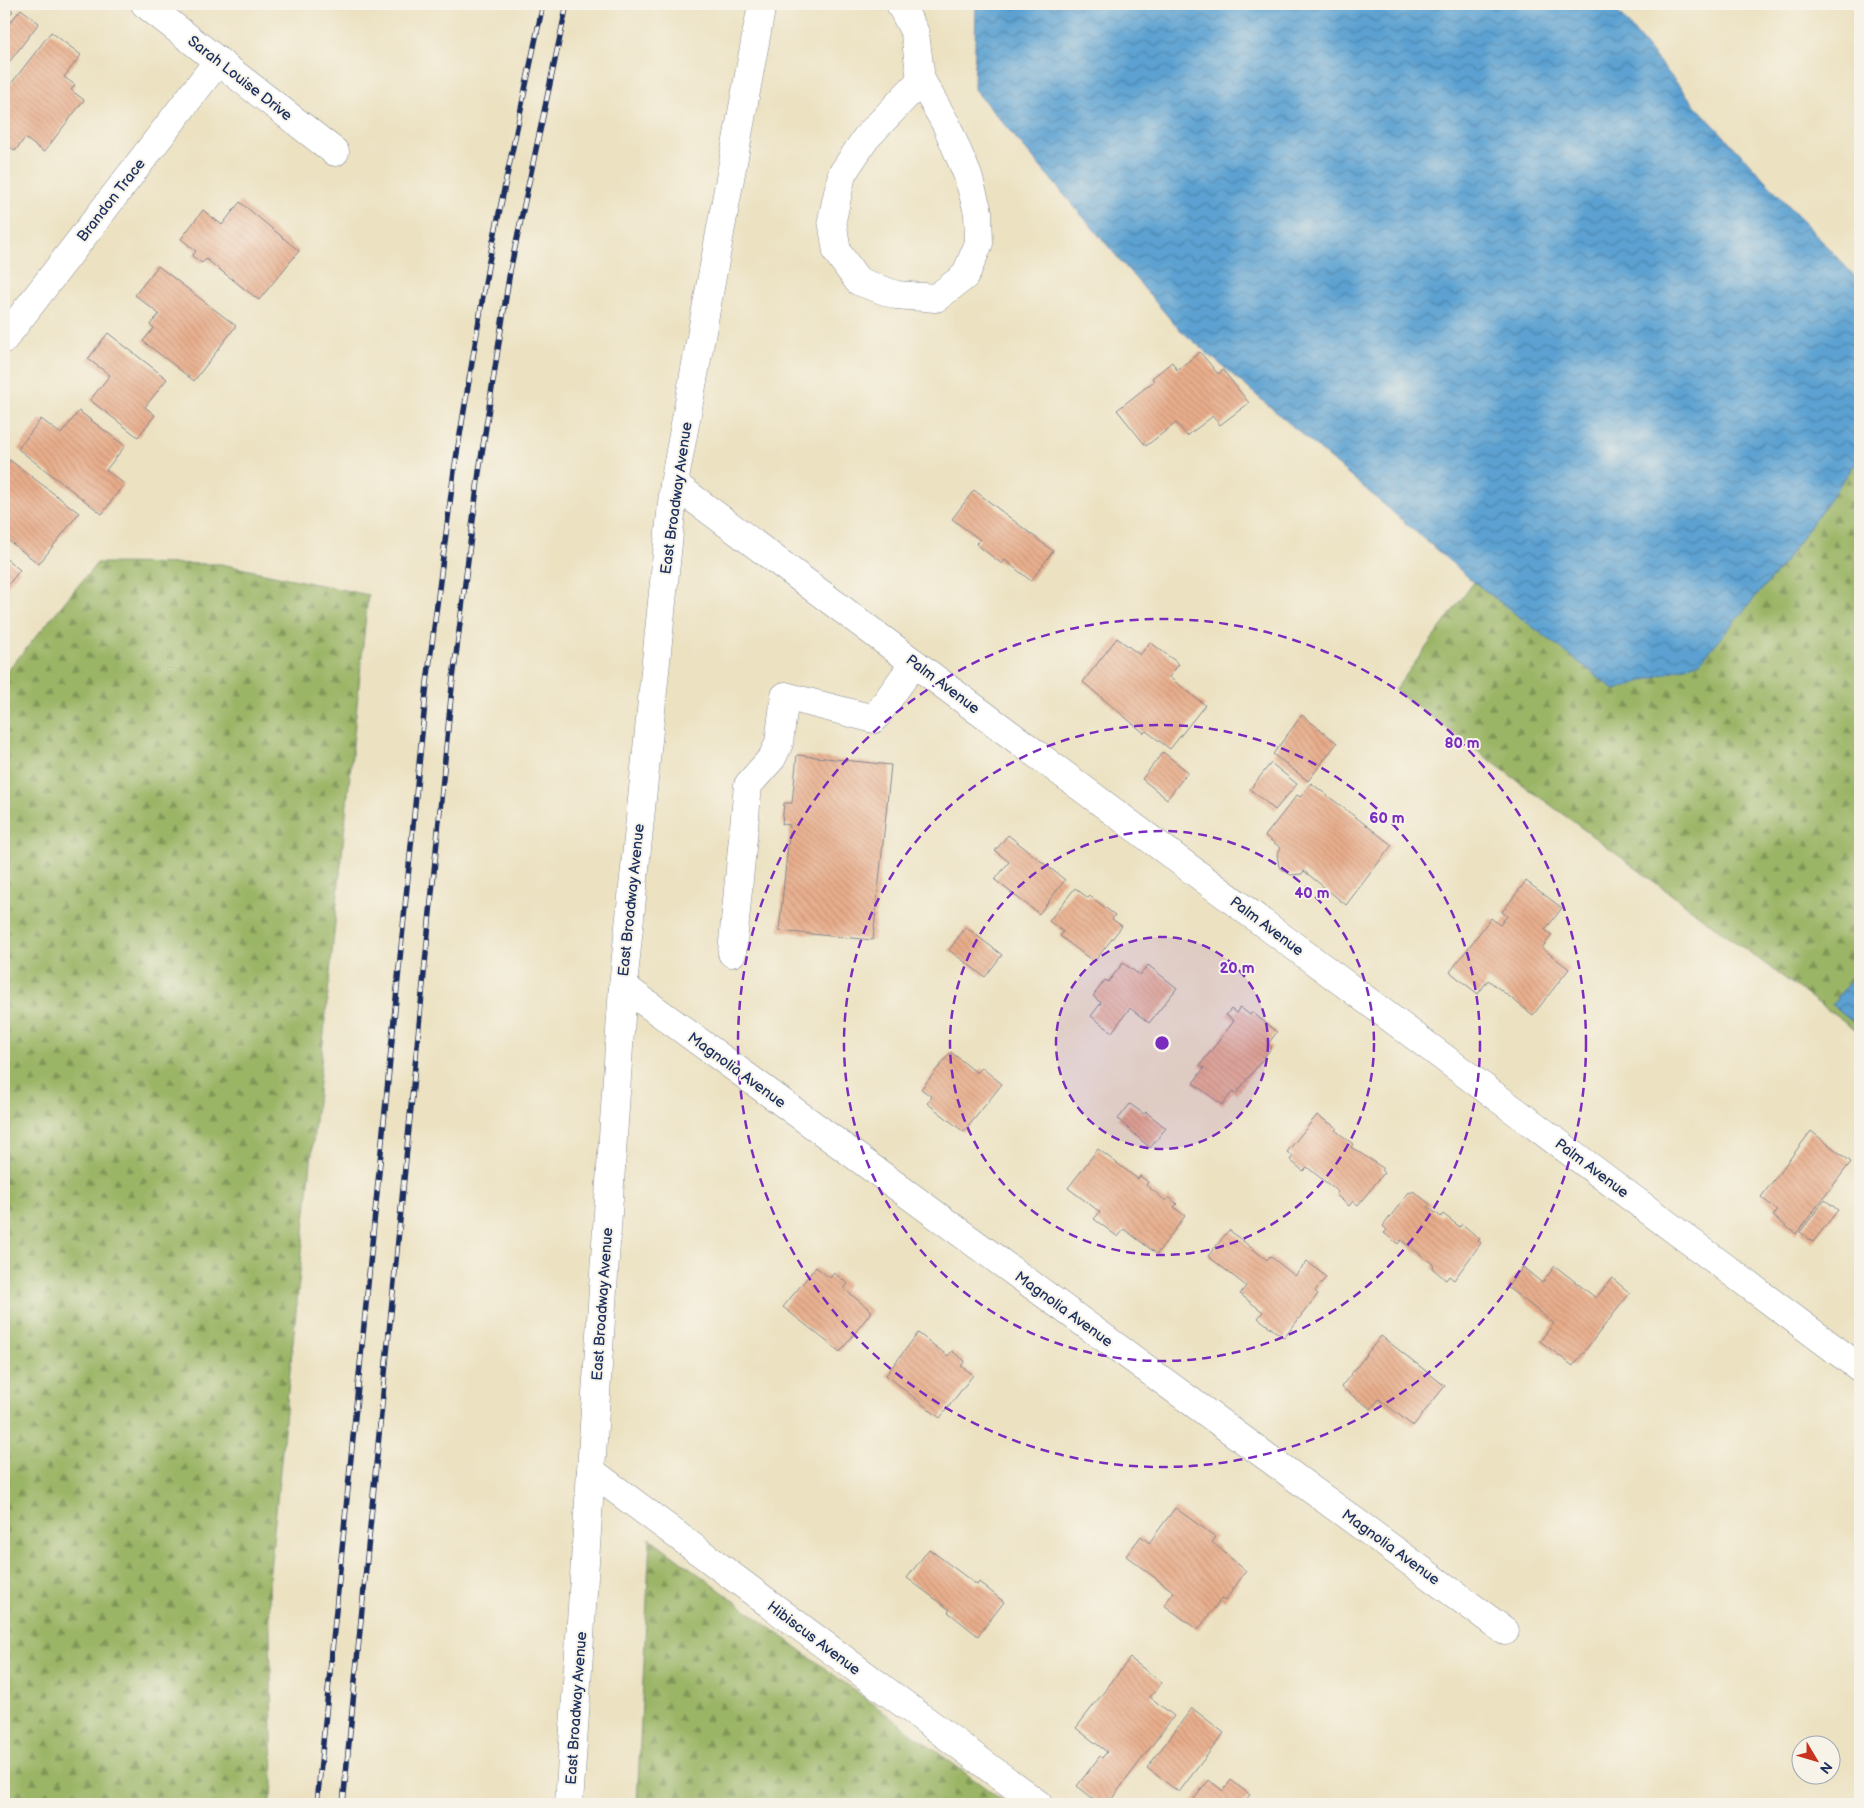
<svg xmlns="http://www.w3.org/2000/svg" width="1864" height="1808" viewBox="0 0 1864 1808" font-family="'Balsamiq Sans',sans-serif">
  <defs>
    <pattern id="forest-firs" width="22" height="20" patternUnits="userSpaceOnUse" patternTransform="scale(1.25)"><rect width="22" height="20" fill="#9bb566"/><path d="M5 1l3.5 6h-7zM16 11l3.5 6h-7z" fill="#7e9457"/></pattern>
    <pattern id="water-waves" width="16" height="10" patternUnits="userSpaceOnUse" patternTransform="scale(1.25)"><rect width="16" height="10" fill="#5ca1d1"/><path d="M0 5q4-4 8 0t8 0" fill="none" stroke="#4b84ad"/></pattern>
    <pattern id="building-back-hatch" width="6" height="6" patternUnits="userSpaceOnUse" patternTransform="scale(1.25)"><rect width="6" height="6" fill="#e8ad8b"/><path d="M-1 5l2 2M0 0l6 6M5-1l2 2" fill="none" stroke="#c6957a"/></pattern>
  </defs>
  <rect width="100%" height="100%" fill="#f7f3e8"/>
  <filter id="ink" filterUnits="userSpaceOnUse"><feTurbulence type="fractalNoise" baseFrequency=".02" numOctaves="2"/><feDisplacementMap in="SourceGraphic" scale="10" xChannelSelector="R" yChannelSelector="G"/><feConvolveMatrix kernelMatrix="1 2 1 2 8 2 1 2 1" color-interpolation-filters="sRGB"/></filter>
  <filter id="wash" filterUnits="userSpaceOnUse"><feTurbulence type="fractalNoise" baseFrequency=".0096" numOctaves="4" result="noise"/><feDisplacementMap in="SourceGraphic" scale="20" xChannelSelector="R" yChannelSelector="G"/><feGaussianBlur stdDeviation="1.12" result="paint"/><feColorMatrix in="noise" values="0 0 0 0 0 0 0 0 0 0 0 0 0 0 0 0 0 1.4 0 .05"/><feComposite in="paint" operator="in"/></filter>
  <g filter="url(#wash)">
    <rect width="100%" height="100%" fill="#ece2c2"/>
    <!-- forest -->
    <g fill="url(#forest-firs)" stroke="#5b7262">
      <path d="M1860,457V860L1858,863L1860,872V968L1833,1005L1860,1028V1034L1395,690L1474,582L1615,689L1700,662L1776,573Z"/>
      <path d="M97,563L221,564L368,595L269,1580L273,1786L269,1804H4V675Z"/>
      <path d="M650,1538L1007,1804H637Z"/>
    </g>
    <!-- water -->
    <g fill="url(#water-waves)" stroke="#3c6898">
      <path d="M976,4H1611L1695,105L1860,282V457L1776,573L1700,662L1615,690L1474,582L1177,327L974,89Z"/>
      <path d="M1860,968V1028L1832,1005Z"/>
    </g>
    <g id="blocks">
      <!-- building -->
      <g fill="url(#building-back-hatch)">
        <path d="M4,4L13,11L5,21L9,24L21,9L39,23L4,69Z"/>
        <path d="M51,32L81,55L64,77L75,85L71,90L84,100L44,152L25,138L15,151L4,142V93Z"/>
        <path d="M240,202L299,251L259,300L206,259L202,263L192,256L196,251L181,239L203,210L222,225Z"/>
        <path d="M158,266L236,326L194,381L143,341L154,328L150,325L159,314L135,295Z"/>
        <path d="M108,333L167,379L145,407L155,415L138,437L90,400L110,375L88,359Z"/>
        <path d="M1200,352L1218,374L1223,370L1249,403L1220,425L1213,416L1187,436L1176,423L1146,446L1117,410L1154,381L1152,378L1172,362L1177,370Z"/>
        <path d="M79,411L125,446L106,470L124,484L102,514L18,449L41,419L61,434Z"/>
        <path d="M10,460L79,513L39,564L4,537V491L6,487L4,486V469Z"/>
        <path d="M974,490L1053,551L1031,581L1005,560L1002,564L976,544L980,540L952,519Z"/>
        <path d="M4,557L20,570L4,590Z"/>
        <path d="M1117,638L1140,655L1150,642L1179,664L1169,677L1205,705L1170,749L1146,731L1144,733L1083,682Z"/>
        <path d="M1302,715L1337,743L1308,781L1273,754Z"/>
        <path d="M1163,752L1188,772L1167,799L1142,779Z"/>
        <path d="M797,755L891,765L873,940L779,931L790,825L782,824L784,803H792Z"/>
        <path d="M1271,763L1297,784L1275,810L1250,789Z"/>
        <path d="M1311,783L1392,845L1346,905L1304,871L1302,874L1291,875L1279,867L1277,854L1281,848L1265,836L1297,795L1300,797Z"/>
        <path d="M1008,835L1065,880L1039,914L995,880L1009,862L995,851Z"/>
        <path d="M1526,881L1562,908L1545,930L1552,935L1542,948L1569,969L1533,1015L1488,980L1478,994L1450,972L1491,918L1500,925L1507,916L1502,912Z"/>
        <path d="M1075,888L1088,898L1090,896L1115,915L1112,919L1122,926L1094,962L1060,936L1063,932L1049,921Z"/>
        <path d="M966,927L1002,955L985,977L949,950Z"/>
        <path d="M1123,963L1140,975L1148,965L1177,988L1149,1023L1130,1008L1112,1032L1091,1016L1101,1003L1093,996L1105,980L1108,982Z"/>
        <path d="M1240,1007L1250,1015L1252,1012L1277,1032L1268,1044L1272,1047L1236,1094L1233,1091L1222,1105L1193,1083L1204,1068L1200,1065L1234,1021L1226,1015L1231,1009L1236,1013Z"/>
        <path d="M951,1052L977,1073L982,1068L1002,1084L964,1132L927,1103L932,1097L921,1089Z"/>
        <path d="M1130,1104L1144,1114L1146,1112L1166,1128L1150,1148L1118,1119Z"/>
        <path d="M1317,1115L1337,1128L1335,1130L1353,1144L1351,1147L1383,1168L1381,1170L1384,1173L1358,1205L1353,1201L1349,1206L1336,1195L1338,1192L1307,1167L1303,1171L1290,1160L1293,1156L1287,1152Z"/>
        <path d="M1811,1131L1851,1162L1796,1234L1773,1216L1777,1210L1761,1197Z"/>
        <path d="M1098,1149L1138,1179L1140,1176L1148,1182L1146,1185L1166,1201L1169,1197L1177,1204L1174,1207L1185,1216L1157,1254L1124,1229L1118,1237L1094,1219L1100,1212L1068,1188Z"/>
        <path d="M1413,1191L1430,1204L1428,1207L1441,1217L1443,1214L1460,1227L1462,1224L1480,1239L1478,1241L1481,1243L1454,1280L1449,1276L1446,1280L1432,1268L1434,1265L1401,1240L1398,1244L1384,1233L1387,1230L1383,1226L1409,1192L1411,1193Z"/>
        <path d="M1825,1200L1838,1210L1813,1242L1800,1232Z"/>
        <path d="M1229,1230L1267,1260L1270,1256L1295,1276L1307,1261L1326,1277L1315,1291L1318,1294L1284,1338L1258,1318L1263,1312L1240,1294L1246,1286L1208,1256Z"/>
        <path d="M1555,1266L1596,1298L1612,1278L1630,1293L1573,1366L1540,1341L1554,1323L1507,1287L1523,1267L1542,1283Z"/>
        <path d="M816,1267L830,1278L834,1273L848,1284L844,1289L872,1311L840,1352L783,1307Z"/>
        <path d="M918,1333L948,1356L952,1351L965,1361L961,1366L973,1375L940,1418L886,1375Z"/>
        <path d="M1381,1336L1445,1386L1413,1426L1379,1399L1371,1409L1341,1387Z"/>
        <path d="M1175,1508L1216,1537L1212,1542L1246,1571L1225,1601L1221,1599L1198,1630L1164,1605L1174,1592L1126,1556L1141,1536L1149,1543Z"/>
        <path d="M929,1549L977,1585L979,1582L1004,1602L978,1636L948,1612L950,1610L907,1578Z"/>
        <path d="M1130,1658L1162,1683L1150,1697L1174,1716L1108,1804H1100L1077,1786L1100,1756L1102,1758L1107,1752L1076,1728Z"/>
        <path d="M1192,1708L1224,1733L1179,1792L1147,1768Z"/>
        <path d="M1209,1780L1223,1791L1231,1780L1250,1795L1242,1804H1190Z"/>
      </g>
    </g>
  </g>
  <g filter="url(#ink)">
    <use href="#blocks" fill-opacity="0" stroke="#848890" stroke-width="1"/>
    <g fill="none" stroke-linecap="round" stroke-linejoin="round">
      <defs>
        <g id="minor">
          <path d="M145,4L335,152"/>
          <path d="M900,4L915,33L921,80L946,124L968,176L978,212L979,243L965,276L936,298L896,295L858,281L837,252L832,220L842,174L866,138L921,80"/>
          <path d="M4,339L218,61"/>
          <path d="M674,484L1860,1368"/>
          <path d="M732,953L748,785L772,758L779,743L785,696L874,719L914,663"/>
          <path d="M623,986L1505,1631"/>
          <path d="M591,1471L1038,1804"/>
        </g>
        <path id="major" d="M569,1804L623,986L674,484L762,4"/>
      </defs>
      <!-- minor casing -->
      <use href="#minor" stroke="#848890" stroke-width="29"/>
      <!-- major casing -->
      <use href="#major" stroke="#848890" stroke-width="29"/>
      <!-- minor -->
      <use href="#minor" stroke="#fff" stroke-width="28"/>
      <!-- major -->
      <use href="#major" stroke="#fff" stroke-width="28"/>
      <defs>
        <g id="rail">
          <path d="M317,1804L427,683L454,471L488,266L543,4"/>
          <path d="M343,1804L452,687L479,472L510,271L567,4"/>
        </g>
      </defs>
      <!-- rail casing -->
      <use href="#rail" stroke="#1b2f5e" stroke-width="5.5"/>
      <!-- rail -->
      <use href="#rail" stroke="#f7f3e8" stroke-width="4" stroke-dasharray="11" stroke-linecap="butt"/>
    </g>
  </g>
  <!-- distance rings -->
  <circle cx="1162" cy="1043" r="106" fill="#7b2cbf" fill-opacity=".12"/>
  <g fill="none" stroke="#7b2cbf" stroke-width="2.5" stroke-dasharray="9 6">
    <circle cx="1162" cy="1043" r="106"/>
    <circle cx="1162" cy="1043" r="212"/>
    <circle cx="1162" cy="1043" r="318"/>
    <circle cx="1162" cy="1043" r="424"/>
  </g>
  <g text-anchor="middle" stroke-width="4" stroke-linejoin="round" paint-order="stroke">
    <!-- street labels -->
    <g font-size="15" fill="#1b2f5e" stroke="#f7f3e8">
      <text transform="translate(240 78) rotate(38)" y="5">Sarah Louise Drive</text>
      <text transform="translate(111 200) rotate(-52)" y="5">Brandon Trace</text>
      <text transform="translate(676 498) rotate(-82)" y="5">East Broadway Avenue</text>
      <text transform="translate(943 684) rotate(37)" y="5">Palm Avenue</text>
      <text transform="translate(631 900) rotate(-84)" y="5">East Broadway Avenue</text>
      <text transform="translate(1267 926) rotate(37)" y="5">Palm Avenue</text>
      <text transform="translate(737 1070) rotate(36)" y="5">Magnolia Avenue</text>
      <text transform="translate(1592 1168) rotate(37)" y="5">Palm Avenue</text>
      <text transform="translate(602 1304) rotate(-86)" y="5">East Broadway Avenue</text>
      <text transform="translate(1064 1309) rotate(36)" y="5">Magnolia Avenue</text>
      <text transform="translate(1391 1547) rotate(36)" y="5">Magnolia Avenue</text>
      <text transform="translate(814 1638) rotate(37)" y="5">Hibiscus Avenue</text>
      <text transform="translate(576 1708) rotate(-86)" y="5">East Broadway Avenue</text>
    </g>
  </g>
  <circle cx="1162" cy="1043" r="8" fill="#7b2cbf" stroke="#f7f3e8" stroke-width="2.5"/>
  <g font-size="15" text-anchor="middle" font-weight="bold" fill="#7b2cbf" stroke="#f7f3e8" stroke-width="4" stroke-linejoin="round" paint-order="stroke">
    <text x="1462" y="748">80 m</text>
    <text x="1387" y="823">60 m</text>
    <text x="1312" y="898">40 m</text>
    <text x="1237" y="973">20 m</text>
  </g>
  <!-- margin -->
  <rect width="1864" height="1808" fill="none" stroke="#f7f3e8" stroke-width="20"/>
  <!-- north arrow -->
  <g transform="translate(1816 1760) rotate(128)"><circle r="24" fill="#f7f3e8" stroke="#9fa5b1"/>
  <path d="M0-4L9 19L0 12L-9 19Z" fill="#c8321e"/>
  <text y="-8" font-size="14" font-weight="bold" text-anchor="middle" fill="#1b2f5e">N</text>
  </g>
</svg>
